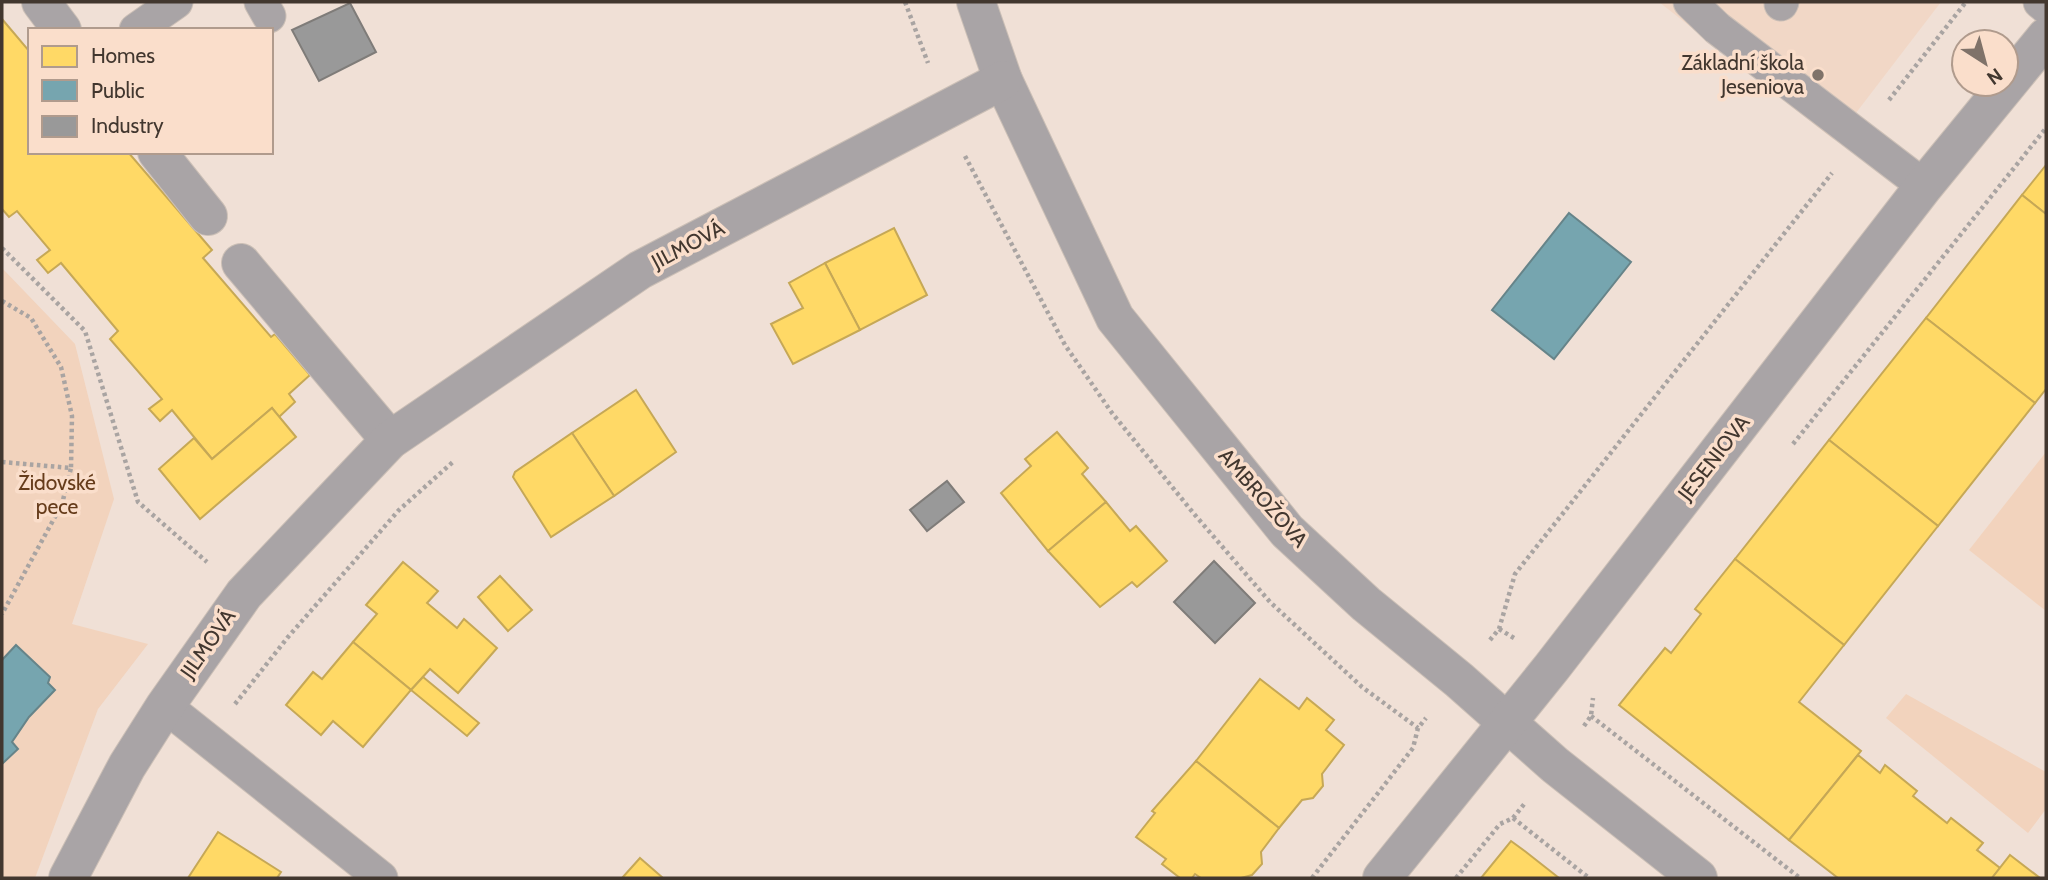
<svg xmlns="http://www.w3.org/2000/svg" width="2048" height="880" viewBox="0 0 2048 880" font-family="Cabin,sans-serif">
  <rect width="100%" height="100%" fill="#f0e0d6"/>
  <!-- built -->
  <path fill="#f1d7c6" d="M1659,2H1941L1846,126L1833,139Z"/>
  <!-- green -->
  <g fill="#f2d3bd">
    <path d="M2,268L75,344L114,499L72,624L148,644L98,709L35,878H2V764L18,749L12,742L29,717L55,690L16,646L2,660Z"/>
    <path d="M2046,452V611L1969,550Z"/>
    <path d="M1906,694L2046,772V809L2028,833L1886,718Z"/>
  </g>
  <!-- homes -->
  <g fill="#ffd966" stroke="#c6a856" stroke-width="2">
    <path d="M2,19L30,52V152H128L212,250L203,258L271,337L275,334L310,375L289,394L295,402L279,417L272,408L212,459L172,410L160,421L149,409L162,399L110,339L118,331L61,263L48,273L37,260L50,250L17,211L9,217L2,209Z"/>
    <path d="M2046,165V214L2022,195Z"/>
    <path d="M2022,195L2046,214V389L2035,403L1926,318Z"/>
    <path d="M894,228L927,295L860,330L825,263Z"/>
    <path d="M825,263L860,330L793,364L771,324L803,308L789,283Z"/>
    <path d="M1926,318L2035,403L1938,526L1829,440Z"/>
    <path d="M636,390L676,452L614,496L572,433Z"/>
    <path d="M272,408L296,437L200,519L159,469L194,438L212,459Z"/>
    <path d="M1057,432L1088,468L1082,474L1106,502L1048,551L1001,493L1031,466L1025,459Z"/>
    <path d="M572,433L614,496L551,537L513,477L515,472Z"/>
    <path d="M1829,440L1938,526L1844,645L1735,559Z"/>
    <path d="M1106,502L1130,531L1136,526L1167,561L1137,587L1132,582L1100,607L1048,551Z"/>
    <path d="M1735,559L1844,645L1799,702L1861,751L1789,840L1619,705L1665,648L1671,653L1701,614L1695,609Z"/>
    <path d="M403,562L438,591L427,603L457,628L464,619L497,648L458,693L430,669L411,690L353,642L377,614L366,605Z"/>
    <path d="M500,576L532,610L508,631L478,597Z"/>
    <path d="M353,642L411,690L363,747L333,721L321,735L286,705L313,672L322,679Z"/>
    <path d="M423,677L479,723L467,736L411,690Z"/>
    <path d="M1260,679L1299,709L1307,698L1334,720L1326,730L1344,745L1322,774L1323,786L1313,798L1302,800L1279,828L1196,761Z"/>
    <path d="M1858,755L1880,773L1885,765L1917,791L1913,796L1947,823L1951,818L1983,843L1977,850L2000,868L1992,878H1838L1789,840Z"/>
    <path d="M1196,761L1279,828L1261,852L1262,864L1252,875L1241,878H1201L1195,874L1192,878H1180L1162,864L1166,859L1136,837L1155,813L1152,811Z"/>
    <path d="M218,832L281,872L277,878H188Z"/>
    <path d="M1511,841L1526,852L1559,878H1481Z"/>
    <path d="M2010,855L2040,878H1992Z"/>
    <path d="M640,858L663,878H622Z"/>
  </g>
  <!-- public -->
  <g fill="#76a5af" stroke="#668489" stroke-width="2">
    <path d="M1569,213L1631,262L1554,359L1492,310Z"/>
    <path d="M16,645L50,677L48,683L55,690L29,717L12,742L18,749L2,764V660Z"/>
  </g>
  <!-- industry -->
  <g fill="#999" stroke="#7f7c79" stroke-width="2">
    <path d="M350,3L376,52L319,81L292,30Z"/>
    <path d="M947,481L964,502L927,531L910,510Z"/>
    <path d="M1214,561L1255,603L1215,643L1174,602Z"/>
  </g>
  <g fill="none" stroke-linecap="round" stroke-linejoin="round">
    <defs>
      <g id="service">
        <path d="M261,2L269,16"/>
        <path d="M1690,2L1717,28L1924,186"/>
        <path d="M2040,2L2046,7"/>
        <path d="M1781,4L1782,2"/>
        <path d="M136,30L176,2"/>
        <path d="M165,706L381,878"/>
      </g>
      <g id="minor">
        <path d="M41,2L62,30"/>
        <path d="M976,2L1003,80L1115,318L1287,531L1366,604L1459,680L1555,765L1698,878"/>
        <path d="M157,152L208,216"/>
        <path d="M241,263L390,440"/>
        <path d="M68,878L127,766L165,706L244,594L390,440L640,270L1003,80"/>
        <path d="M1382,878L1552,667L1924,186L2046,37"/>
      </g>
    </defs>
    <!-- service casing -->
    <use href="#service" stroke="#cbbfb6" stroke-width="35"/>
    <!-- minor casing -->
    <use href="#minor" stroke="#cbbfb6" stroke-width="40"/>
    <!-- path -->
    <g stroke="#a9a4a2" stroke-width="4.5" stroke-dasharray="3.5 3.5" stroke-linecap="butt">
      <path d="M905,2L928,63"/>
      <path d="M1889,100L1966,2"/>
      <path d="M965,156L1065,345L1112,413L1195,515L1270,602L1362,687L1418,728"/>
      <path d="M2,248L85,331L138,502L207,562"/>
      <path d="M2,301L31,318L61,367L72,416L71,468"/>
      <path d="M1793,444L2046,128"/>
      <path d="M2,462L71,468L62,504L2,614"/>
      <path d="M1499,629L1514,638"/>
      <path d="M1490,640L1499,629L1515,574L1832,173"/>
      <path d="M235,704L288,637L399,510L454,461"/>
      <path d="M1591,716L1800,878"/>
      <path d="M1584,726L1591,716L1593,698"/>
      <path d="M1513,818L1589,878"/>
      <path d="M1312,878L1413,748L1418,728L1426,718"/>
      <path d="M1456,878L1500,824L1513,818L1525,803"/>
    </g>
    <!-- service -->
    <use href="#service" stroke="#a9a4a6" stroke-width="33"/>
    <!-- minor -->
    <use href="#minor" stroke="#a9a4a6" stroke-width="38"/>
  </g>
  <!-- markers -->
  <circle fill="#7f7269" stroke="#fadecb" stroke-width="2.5" cx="1818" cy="75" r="7"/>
  <g text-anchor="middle" stroke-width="7" stroke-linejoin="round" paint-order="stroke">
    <!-- poi labels -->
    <g font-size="21" fill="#42372f" stroke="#fadecb" text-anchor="end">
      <text x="1804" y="70">Základní škola<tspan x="1804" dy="24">Jeseniova</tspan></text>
    </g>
    <!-- street labels -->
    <g font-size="21" fill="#42372f" stroke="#fadecb">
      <text transform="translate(688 245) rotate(-28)" y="7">JILMOVÁ</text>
      <text transform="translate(1714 458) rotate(-52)" y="7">JESENIOVA</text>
      <text transform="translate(1263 498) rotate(49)" y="7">AMBROŽOVA</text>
      <text transform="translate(208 644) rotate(-55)" y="7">JILMOVÁ</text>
    </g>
    <!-- park labels -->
    <g font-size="21" fill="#663c1b" stroke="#fadecb">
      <text x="57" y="490">Židovské<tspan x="57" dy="24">pece</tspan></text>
    </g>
  </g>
  <!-- border -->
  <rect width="2048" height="880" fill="none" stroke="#42372f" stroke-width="7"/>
  <!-- legend -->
  <rect x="28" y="28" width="245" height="126" fill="#fadecb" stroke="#b09b8d" stroke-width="2"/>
  <rect x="42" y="46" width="35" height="21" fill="#ffd966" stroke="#b09b8d" stroke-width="2"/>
  <text x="91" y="63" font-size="21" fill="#42372f">Homes</text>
  <rect x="42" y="80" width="35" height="21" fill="#76a5af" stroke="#b09b8d" stroke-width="2"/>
  <text x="91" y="98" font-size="21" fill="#42372f">Public</text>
  <rect x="42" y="116" width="35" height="21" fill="#999999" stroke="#b09b8d" stroke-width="2"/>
  <text x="91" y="133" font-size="21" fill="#42372f">Industry</text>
  <!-- north arrow -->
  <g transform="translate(1985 63) rotate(144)"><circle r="33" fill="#fadecb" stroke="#b09b8d" stroke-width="2"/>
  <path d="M0-5L12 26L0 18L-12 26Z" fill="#7f7269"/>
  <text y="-10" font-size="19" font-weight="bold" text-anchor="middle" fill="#42372f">N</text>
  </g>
</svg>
